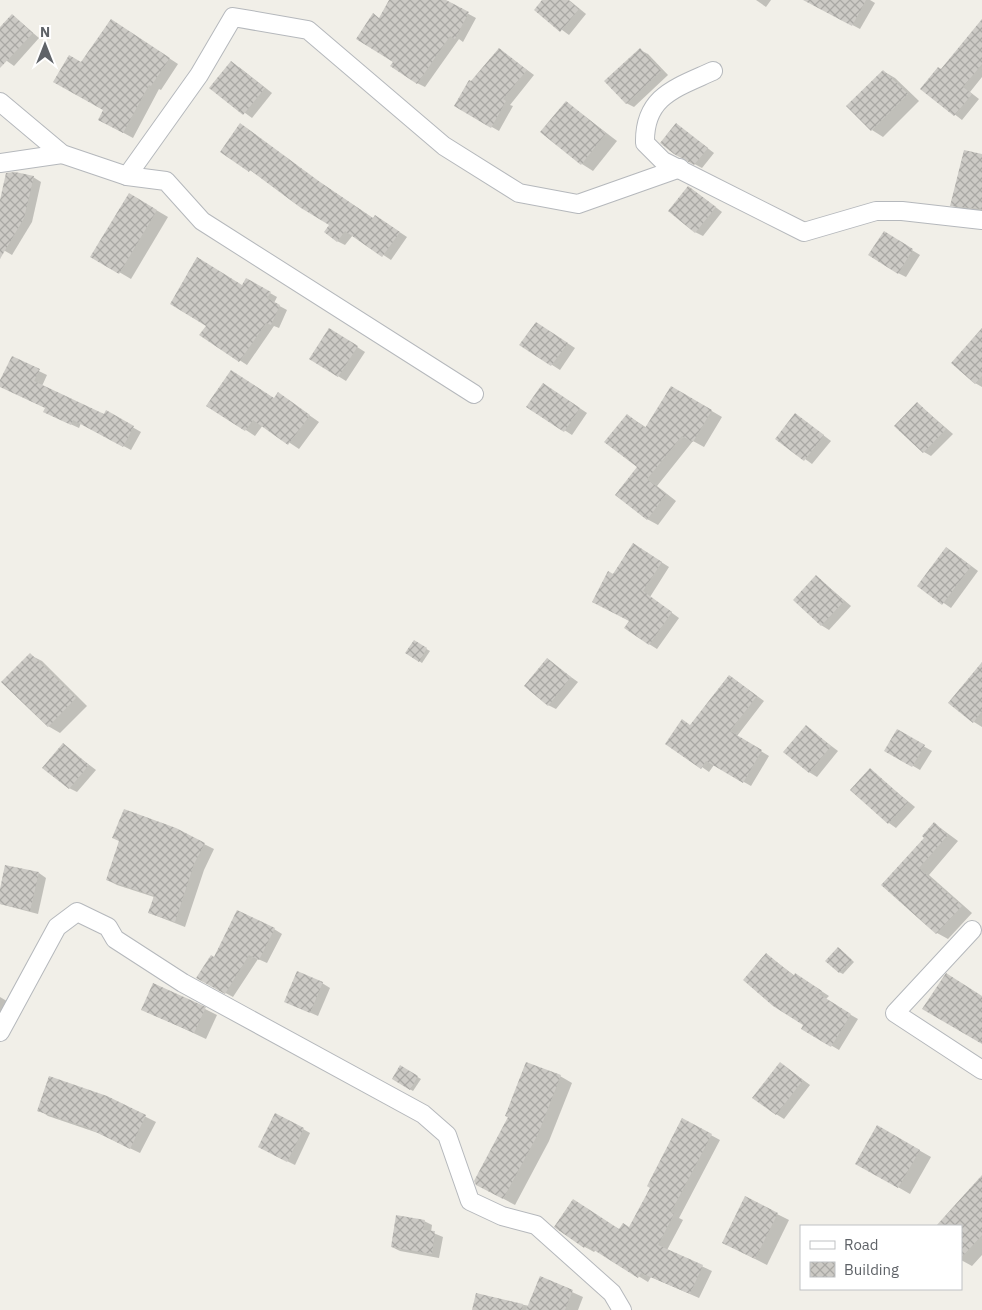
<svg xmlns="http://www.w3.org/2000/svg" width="982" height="1310" viewBox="0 0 982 1310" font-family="'IBM Plex Sans',sans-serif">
  <defs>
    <pattern id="building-cross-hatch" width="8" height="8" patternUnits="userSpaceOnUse" patternTransform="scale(1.25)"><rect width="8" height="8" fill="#cccac5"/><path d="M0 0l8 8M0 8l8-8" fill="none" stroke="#a9a8a4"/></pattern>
  </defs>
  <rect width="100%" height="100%" fill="#f1efe8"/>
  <!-- shadow -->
  <g fill="#0003">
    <path d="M391,0H443L476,18L463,42L459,39L425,87L417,83L380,19Z"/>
    <path d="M544,0H569L586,14L569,35L535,10Z"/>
    <path d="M756,0H771L766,7Z"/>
    <path d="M818,0H870L875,3L860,29L815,5Z"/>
    <path d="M12,15L39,38L14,66L0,56V28Z"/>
    <path d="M120,26L178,64L161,90L159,89L133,138L109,125L105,109L81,63Z"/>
    <path d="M982,28V77L970,92L979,99L962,120L922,89Z"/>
    <path d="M499,49L534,75L510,105L513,106L499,131L455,106L471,83Z"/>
    <path d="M640,50L648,54L668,75L634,107L626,103Z"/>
    <path d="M239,67L272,93L252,118L211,88Z"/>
    <path d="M883,71L895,78L919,101L883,137L872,130Z"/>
    <path d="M566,102L617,141L593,171L582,164Z"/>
    <path d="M676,124L714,153L702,168L683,158Z"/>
    <path d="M222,151L328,188L374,219L383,221L407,237L391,260L353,235L345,245L337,241L331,225Z"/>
    <path d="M982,155V214L964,212L952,205Z"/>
    <path d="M33,177L41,182L32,222L12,255L0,248V206Z"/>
    <path d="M689,187L722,212L703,236L695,232Z"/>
    <path d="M129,194L168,217L131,279L92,256Z"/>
    <path d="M884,233L920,255L906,277L898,273Z"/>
    <path d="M243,286L270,293L277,297L274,303L287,310L279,328L274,326L247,365L201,335Z"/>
    <path d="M544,328L575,348L560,370L521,345Z"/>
    <path d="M982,330V387L975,383Z"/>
    <path d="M337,334L365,352L346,381L338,376Z"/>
    <path d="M12,358L47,375L42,386L104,416L106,412L141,432L131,450L81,423L79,428L53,416L47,408L0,386Z"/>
    <path d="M671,387L722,417L704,447L693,441L657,486L676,501L658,525L647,519L627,415L647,428Z"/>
    <path d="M551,389L587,413L572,435L528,407Z"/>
    <path d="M279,394L319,422L299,449L263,425L255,436L208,405L275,399Z"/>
    <path d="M917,403L953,434L931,456L924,452Z"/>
    <path d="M802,419L831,441L812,464L776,438Z"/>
    <path d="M641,549L669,567L650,597L679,618L657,649L649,644L614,576Z"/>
    <path d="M954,553L978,571L951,608L919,586Z"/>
    <path d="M816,576L851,606L829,630L821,625Z"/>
    <path d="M414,642L430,651L422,663L407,653Z"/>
    <path d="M30,655L42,661L87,706L60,733L48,726Z"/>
    <path d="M547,660L578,682L556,709L548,705Z"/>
    <path d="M982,664V727L974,722Z"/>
    <path d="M730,676L764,701L737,736L769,756L751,786L714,765L709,772L702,767L691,726Z"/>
    <path d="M806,727L838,751L817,777L809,772Z"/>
    <path d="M897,731L932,751L920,770L886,750Z"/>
    <path d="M63,745L96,770L77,792L69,788Z"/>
    <path d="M870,770L915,807L896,828L889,823Z"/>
    <path d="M935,824L958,841L929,875L972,913L948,939L937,933L883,885L925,838Z"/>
    <path d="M204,844L214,849L204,870L185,927L149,913L154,897L117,885L107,880Z"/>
    <path d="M39,873L46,878L38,914L0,904V895Z"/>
    <path d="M274,929L282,934L267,963L258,959L233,997L198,978L214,958Z"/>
    <path d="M839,948L854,962L843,974L839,972Z"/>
    <path d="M766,954L795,976L803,979L829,996L825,1000L858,1019L839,1050L802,1028L805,1025Z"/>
    <path d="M322,983L330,988L318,1016L286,1002Z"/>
    <path d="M0,997L10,1003L0,1026Z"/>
    <path d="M142,1009H205L217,1015L206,1039Z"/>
    <path d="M400,1067L421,1079L413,1091L393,1079Z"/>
    <path d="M787,1068L810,1085L784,1119L776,1114Z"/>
    <path d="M560,1076L572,1083L549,1141L515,1205L489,1191Z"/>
    <path d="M106,1097L156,1122L140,1153L98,1133L48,1116L39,1110Z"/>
    <path d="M683,1120L720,1140L679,1218L683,1220L667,1250L712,1271L699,1298L651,1277L648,1282L596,1250L594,1252L585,1247L556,1227L620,1230L630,1228L652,1188Z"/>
    <path d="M878,1127L931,1157L910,1194L856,1163Z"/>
    <path d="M303,1129L310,1133L295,1165L267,1151Z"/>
    <path d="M975,1185L982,1189V1255L972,1266L961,1260V1226H938Z"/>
    <path d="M777,1214L789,1220L767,1265L724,1243Z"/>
    <path d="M424,1221L432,1225L431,1232L443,1237L439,1258L400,1251L392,1247Z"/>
    <path d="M541,1278L583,1297L578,1310H474L477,1294L529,1306Z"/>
  </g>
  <!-- building -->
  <g fill="url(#building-cross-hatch)">
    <path d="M389,0H446L469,12L455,39L450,36L417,84L390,66L393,62L356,39L373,13L379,18Z"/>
    <path d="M542,0H568L579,9L560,32L534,10Z"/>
    <path d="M803,0H866L852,26Z"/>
    <path d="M12,14L33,33L0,68V27Z"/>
    <path d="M111,19L170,58L151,86L149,85L123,133L98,120L103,110L53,82L69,55L81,62Z"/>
    <path d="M982,19V64L963,87L972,94L954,116L920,89L938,67L941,69Z"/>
    <path d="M499,48L527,70L503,99L506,101L491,128L454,106L469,80L471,81Z"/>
    <path d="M640,48L661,71L626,104L604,81Z"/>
    <path d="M231,61L265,88L243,115L209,88Z"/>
    <path d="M883,70L908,94L871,131L846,106Z"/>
    <path d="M566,101L606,133L581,165L540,132Z"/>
    <path d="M240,123L320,182L373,218L375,215L400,232L382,257L345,231L337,242L324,232L329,225L301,208L250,170L249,172L220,152Z"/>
    <path d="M676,123L708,148L694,165L674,154L660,143Z"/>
    <path d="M964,150L982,154V209L950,206Z"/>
    <path d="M15,172L34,176L24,218L0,259V200L6,173Z"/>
    <path d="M688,186L716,207L695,233L668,211Z"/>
    <path d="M129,193L157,210L119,274L90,257Z"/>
    <path d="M884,231L913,249L898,274L868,255Z"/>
    <path d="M197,257L242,285L246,278L271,292L267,298L280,305L271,325L266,323L239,362L199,335L206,326L170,304Z"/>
    <path d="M536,322L568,343L551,366L519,345Z"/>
    <path d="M329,328L358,346L338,377L309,359Z"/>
    <path d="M982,328V376L975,384L951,363Z"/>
    <path d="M12,356L40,369L34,381L104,414L106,410L134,426L123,447L73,420L71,425L43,412L45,408L0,387V380Z"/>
    <path d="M231,370L274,398L278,392L310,415L288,445L253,420L245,431L206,406Z"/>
    <path d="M543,383L580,408L564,432L526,407Z"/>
    <path d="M671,386L712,410L693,442L682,436L647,479L666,494L647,520L615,495L637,467L604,442L627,414L645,428Z"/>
    <path d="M917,402L946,429L923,453L894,426Z"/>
    <path d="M795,413L824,435L804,461L775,439Z"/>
    <path d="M633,543L662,562L643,591L672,612L649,645L624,628L629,621L592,602L608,571L613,574Z"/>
    <path d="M946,547L971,566L942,605L917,586Z"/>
    <path d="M816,575L844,601L821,626L793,600Z"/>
    <path d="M414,640L427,648L419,662L405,653Z"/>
    <path d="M30,653L76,698L48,727L1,682Z"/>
    <path d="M547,658L571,677L548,706L524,686Z"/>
    <path d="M982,662V711L973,723L948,703Z"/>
    <path d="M729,675L757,696L730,731L762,750L743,783L706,761L701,769L665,744L682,719L690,725Z"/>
    <path d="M806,725L831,746L809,773L783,752Z"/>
    <path d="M897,729L925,745L912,767L884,751Z"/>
    <path d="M63,743L89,765L69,789L42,768Z"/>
    <path d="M870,768L908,802L888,824L850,790Z"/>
    <path d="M124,809L176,828L205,843L194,864L175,922L148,913L154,896L106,880L119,841L112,838Z"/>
    <path d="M934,822L948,835L919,868L962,906L936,934L881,885L924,838L922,836Z"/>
    <path d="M5,865L39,872L30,911L0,904V889Z"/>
    <path d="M237,910L275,928L259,960L249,955L225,994L196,978L211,955L214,957Z"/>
    <path d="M838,947L852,960L839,973L825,961Z"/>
    <path d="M766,953L794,976L795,973L822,991L819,994L851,1014L831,1047L801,1029L803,1025L773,1006L743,980Z"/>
    <path d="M297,971L323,982L310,1013L284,1002Z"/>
    <path d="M946,973L982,996V1044L922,1009Z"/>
    <path d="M153,983L206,1007L194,1033L141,1010Z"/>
    <path d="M526,1062L561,1075L538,1134L503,1199L476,1185L474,1181L508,1117L505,1116Z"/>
    <path d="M780,1062L803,1080L776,1115L752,1098Z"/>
    <path d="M400,1065L418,1076L410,1090L392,1079Z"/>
    <path d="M49,1076L107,1096L146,1115L130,1149L86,1127L37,1111Z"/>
    <path d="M275,1113L304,1128L287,1162L258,1147Z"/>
    <path d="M682,1118L712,1134L671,1212L674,1214L658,1245L703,1265L690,1294L641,1273L638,1278L586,1245L584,1248L554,1227L573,1199L619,1229L623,1223L629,1227L650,1188L647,1186Z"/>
    <path d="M877,1125L920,1150L898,1188L855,1164Z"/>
    <path d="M982,1175V1235L961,1258V1226H936Z"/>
    <path d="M745,1196L778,1213L755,1259L722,1243Z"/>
    <path d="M396,1215L425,1220L423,1230L435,1231L432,1254L391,1247Z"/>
    <path d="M540,1276L573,1290L565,1310H526Z"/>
    <path d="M476,1293L523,1304L522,1310H472Z"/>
  </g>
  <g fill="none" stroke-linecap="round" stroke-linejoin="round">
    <defs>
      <g id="minor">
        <path d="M713,71C676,88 644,96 645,143L663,161L804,232L876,211H902L982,220"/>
        <path d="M0,102L62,154L127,176L166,181L202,221L474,394"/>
        <path d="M0,163L62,154"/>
        <path d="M127,176L199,75L233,17L308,30L444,146L519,193L578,204L680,168"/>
        <path d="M972,930L895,1013L982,1070"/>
        <path d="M0,1032L57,927L77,912L108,927L115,939L183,983L423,1114L447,1135L470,1201L502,1216L536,1225L612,1293L622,1310"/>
      </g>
    </defs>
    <!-- minor casing -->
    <use href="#minor" stroke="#b5b8bc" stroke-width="20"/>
    <!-- minor -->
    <use href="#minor" stroke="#fff" stroke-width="18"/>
  </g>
  <!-- legend -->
  <rect x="800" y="1225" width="162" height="65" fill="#ffffff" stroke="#bfc1c3"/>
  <rect x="810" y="1241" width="25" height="8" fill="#ffffff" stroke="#bfc1c3"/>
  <text x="844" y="1250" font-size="15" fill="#5f6368">Road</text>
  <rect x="810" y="1262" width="25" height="15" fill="url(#building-cross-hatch)" stroke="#bfc1c3"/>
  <text x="844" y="1275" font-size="15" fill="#5f6368">Building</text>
  <!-- north arrow -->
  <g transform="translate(45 45)" stroke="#ffffff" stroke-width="4" paint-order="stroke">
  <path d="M0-4L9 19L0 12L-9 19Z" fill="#5f6368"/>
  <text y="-8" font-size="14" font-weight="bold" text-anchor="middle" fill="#5f6368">N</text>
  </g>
</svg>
